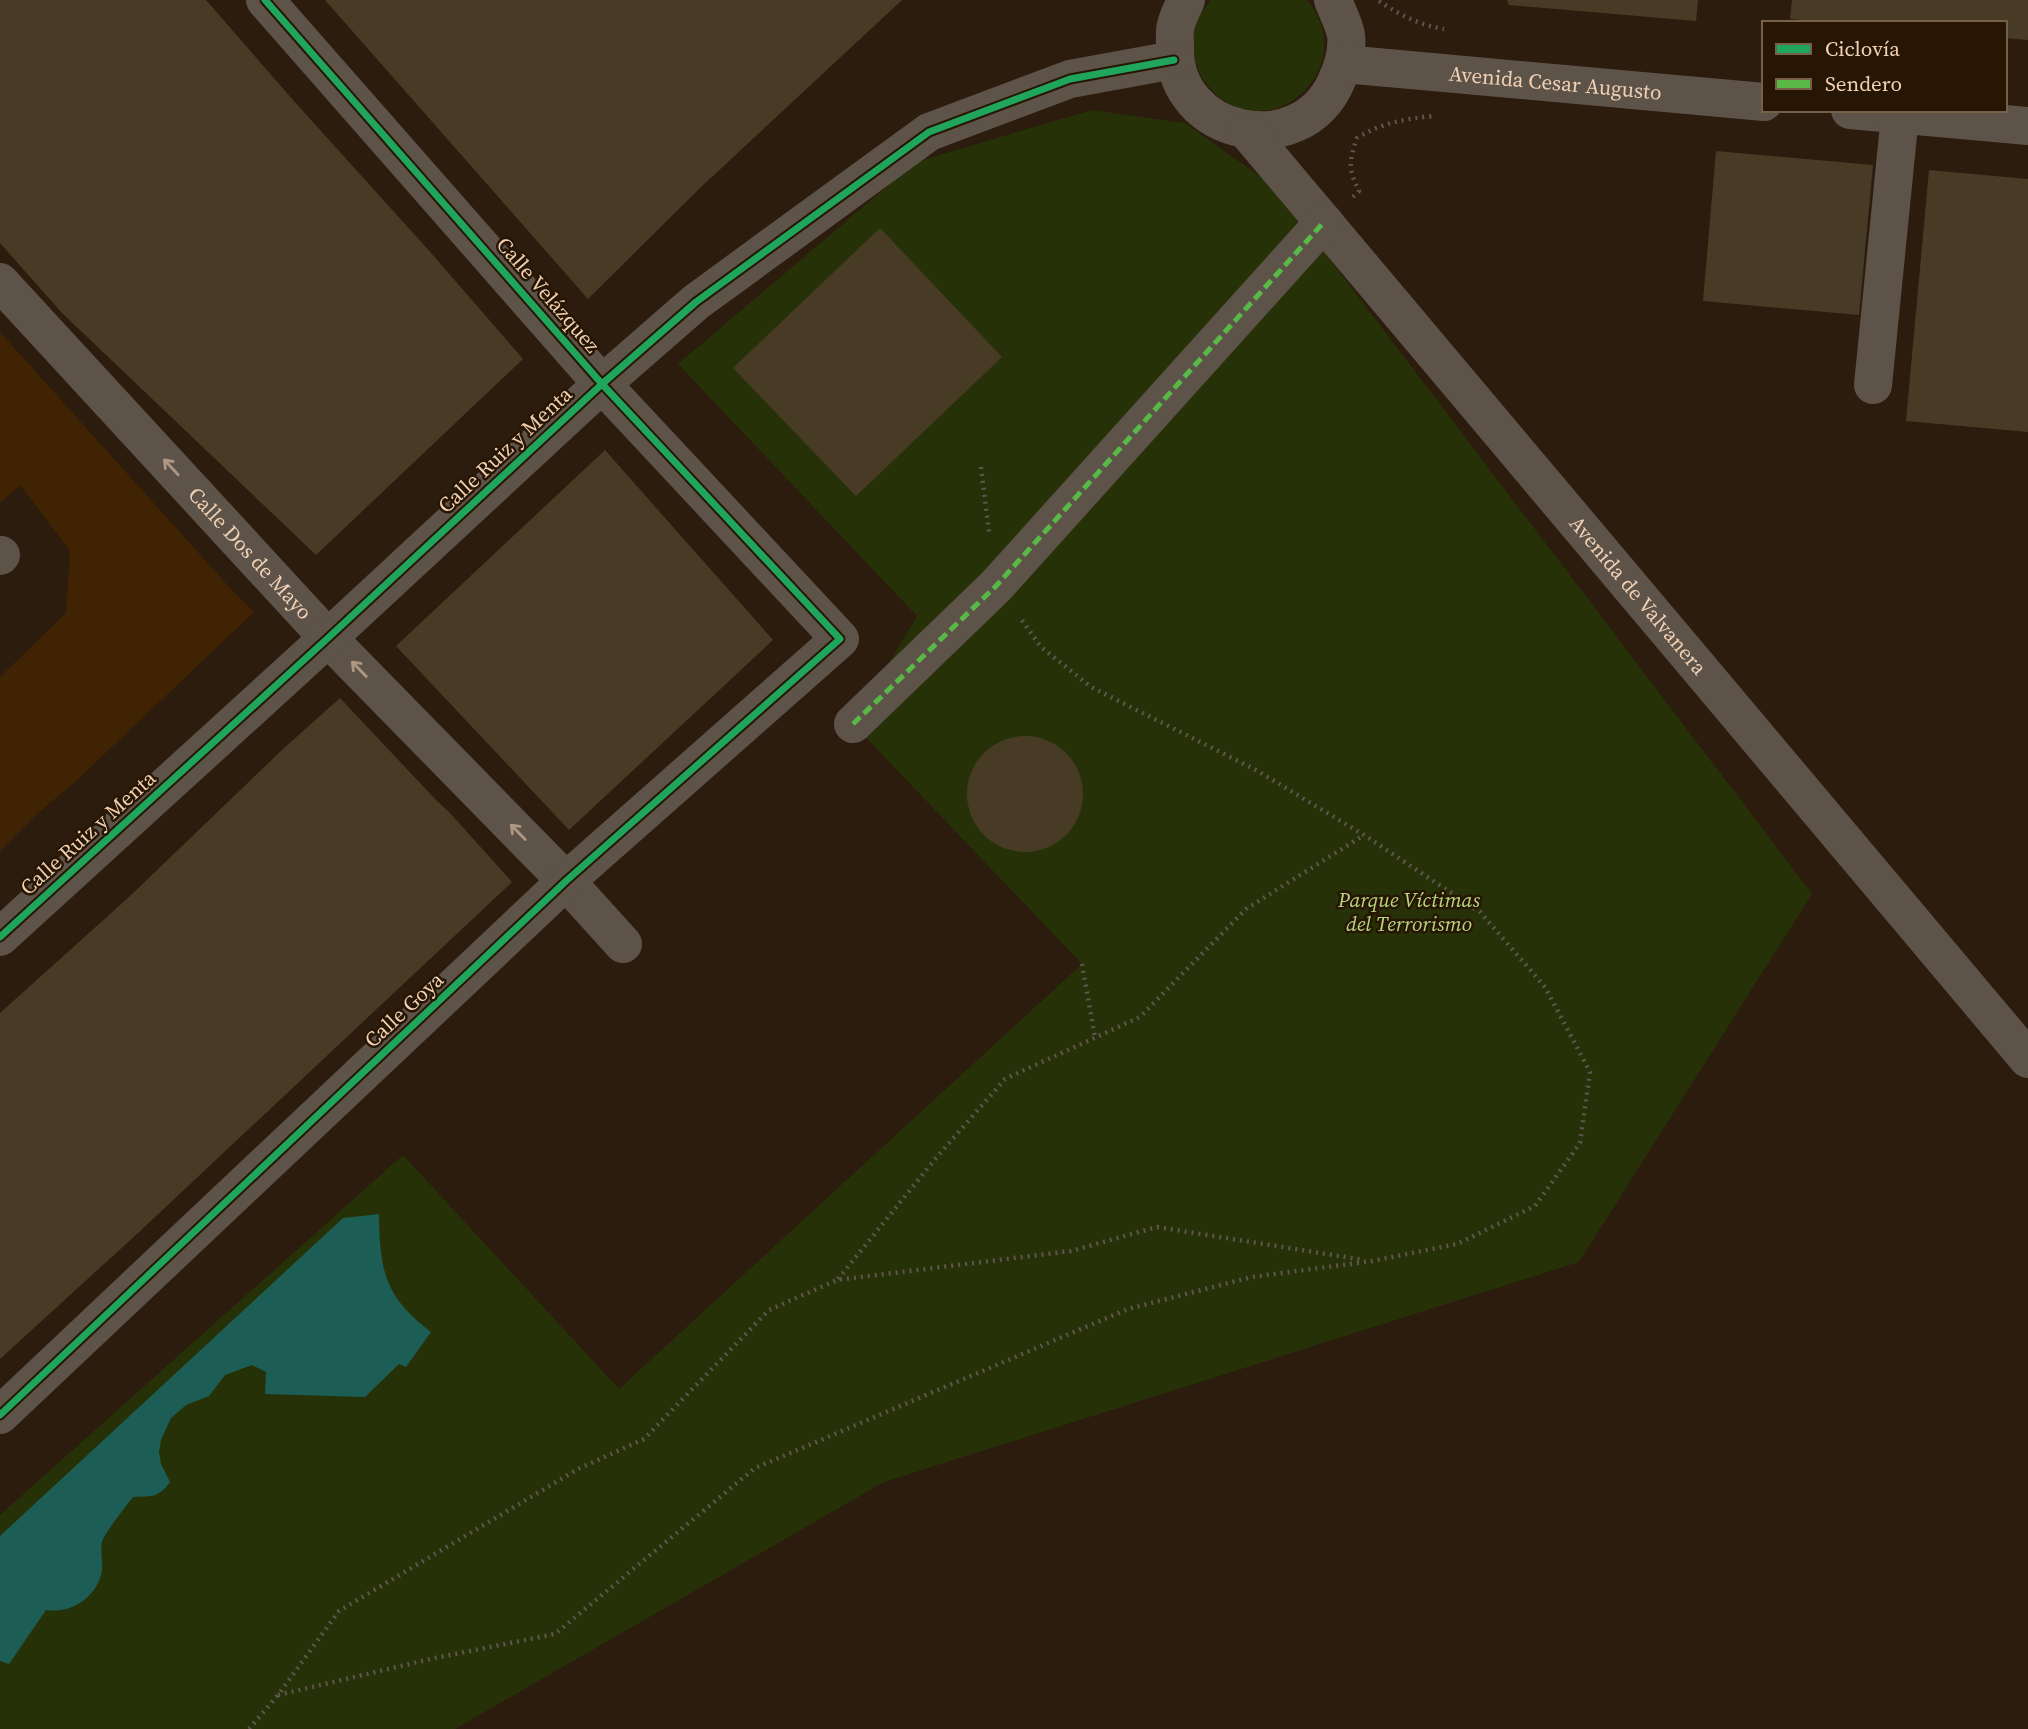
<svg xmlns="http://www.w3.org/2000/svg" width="2028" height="1729" viewBox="0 0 2028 1729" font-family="'Source Serif 4',serif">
  <rect width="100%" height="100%" fill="#2b1c0d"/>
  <!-- built -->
  <path fill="#402302" d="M0,332L231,589L254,612L76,781L38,813L0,851V677L66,613L70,551L20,485L0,503Z"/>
  <!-- green -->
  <g fill="#273108">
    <path d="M1211,0H1307C1361,64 1277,146 1217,95C1206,85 1198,74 1195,59C1190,37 1196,16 1211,0Z"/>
    <path d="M1092,110L1185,123L1275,187L1812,894L1579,1262L884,1482L455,1729H0V1515L403,1155L619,1389L1082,964L853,724L917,616L678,364L916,162Z"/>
  </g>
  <!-- water -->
  <path fill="#1c5e56" d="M379,1214C380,1271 384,1296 431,1332L406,1367L399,1364L365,1397L265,1394L266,1372L252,1365L225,1375L209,1396L186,1405L171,1418L161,1440L159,1452L161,1464L170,1482C158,1498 153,1496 133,1497C126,1506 104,1534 102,1542C100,1551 103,1561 102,1570C98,1597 71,1614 46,1610L9,1664L0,1661V1536L343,1218Z"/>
  <!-- building -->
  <g fill="#483b26">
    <path d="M0,0H206L293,100L432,254L523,359L316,555L62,313L0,243Z"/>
    <path d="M325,0H902L700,188L588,299Z"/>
    <path d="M1507,0H1698L1696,21L1509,5Z"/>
    <path d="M1792,0H2028V40L2005,38V23H1830L1790,19Z"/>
    <path d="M1716,151L1873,165L1859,315L1703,301Z"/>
    <path d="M1929,170L2028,179V432L1906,421Z"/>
    <path d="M880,228L1002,357L856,496L733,368Z"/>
    <path d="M605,450L773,640L569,830L396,646Z"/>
    <path d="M340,698L436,800L450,813L512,882L138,1233L0,1359V1013L129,897L283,749Z"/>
    <circle cx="1025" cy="794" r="58"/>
  </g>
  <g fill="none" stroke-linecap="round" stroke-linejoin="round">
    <!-- path -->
    <g stroke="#5f554c" stroke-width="4.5" stroke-dasharray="2 5" stroke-linecap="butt">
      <path d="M1379,1C1400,15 1419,25 1444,29"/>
      <path d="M1353,197L1359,191C1348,169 1349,161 1357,138C1381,123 1404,119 1433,116"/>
      <path d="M981,467L989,532"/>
      <path d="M1082,964L1095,1038"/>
      <path d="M838,1279L936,1158L1005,1079L1140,1017L1246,909L1364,835"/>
      <path d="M278,1695L435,1658L555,1634L755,1468L1128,1309L1252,1277L1372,1261L1457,1244L1535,1206L1580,1143L1590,1072L1545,987L1480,912L1364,835L1256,770L1091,687L1041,647L1021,619"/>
      <path d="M249,1729L278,1695L339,1611L578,1469L644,1439L769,1310L837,1280L1071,1251L1157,1227L1364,1260"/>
    </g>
    <!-- minor -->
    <g stroke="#5e5349" stroke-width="38">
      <path d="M1186,0C1183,8 1178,16 1176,25C1174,31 1175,39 1175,46C1172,136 1300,163 1336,82C1343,67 1348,52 1346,35C1344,24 1337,11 1333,0"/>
      <path id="s1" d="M1344,64L1764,102"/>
      <path d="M1850,110L2028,126"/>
      <path id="s2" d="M1247,131L2028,1059"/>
      <path id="s3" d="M0,282L328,638L566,881L623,944"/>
      <path d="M1873,385L1900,115"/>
      <path d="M0,556L1,555"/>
      <path d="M853,724L996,586L1324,222"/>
      <path d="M0,937L328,638L602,384L696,302L929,132L1070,79L1174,60"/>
      <path d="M0,1415L566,881L840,639L602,384L265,0"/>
    </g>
    <!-- quiet -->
    <path stroke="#58b947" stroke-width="5" stroke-dasharray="10 5" stroke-linecap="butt" d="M853,724L996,586L1324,222"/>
    <defs>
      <g id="cycleway">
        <path d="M0,937L328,638L602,384L696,302L929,132L1070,79L1174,60"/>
        <path d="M0,1415L566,881L840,639L602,384L265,0"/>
      </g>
    </defs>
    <!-- cycleway casing -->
    <use href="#cycleway" stroke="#271604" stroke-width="11"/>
    <!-- cycleway -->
    <use href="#cycleway" stroke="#20a55d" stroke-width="7"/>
  </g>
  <!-- one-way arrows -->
  <defs><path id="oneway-shaft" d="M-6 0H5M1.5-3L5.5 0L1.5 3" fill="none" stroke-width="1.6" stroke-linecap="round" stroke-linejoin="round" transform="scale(1.75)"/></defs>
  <g stroke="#ae9884">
    <use href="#oneway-shaft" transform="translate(171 467) rotate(-133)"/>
    <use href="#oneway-shaft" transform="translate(359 669) rotate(-134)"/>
    <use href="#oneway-shaft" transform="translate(518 832) rotate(-134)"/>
  </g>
  <g text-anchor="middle" stroke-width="5" stroke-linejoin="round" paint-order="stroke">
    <!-- street labels -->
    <g font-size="21" fill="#efd0b4" stroke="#271604">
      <text dy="7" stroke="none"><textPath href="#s1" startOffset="212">Avenida Cesar Augusto</textPath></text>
      <text transform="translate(548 295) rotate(49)" y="7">Calle Velázquez</text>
      <text transform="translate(505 450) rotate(-43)" y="7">Calle Ruiz y Menta</text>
      <text dy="7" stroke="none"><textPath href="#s3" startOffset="369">Calle Dos de Mayo</textPath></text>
      <text dy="7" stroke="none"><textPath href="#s2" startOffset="607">Avenida de Valvanera</textPath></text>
      <text transform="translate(88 833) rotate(-42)" y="7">Calle Ruiz y Menta</text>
      <text transform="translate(404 1010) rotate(-43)" y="7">Calle Goya</text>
    </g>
    <!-- park labels -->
    <g font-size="21" font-style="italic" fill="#b5d67f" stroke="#271604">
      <text x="1409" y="907">Parque Víctimas<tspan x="1409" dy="24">del Terrorismo</tspan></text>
    </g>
  </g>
  <!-- legend -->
  <rect x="1762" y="21" width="245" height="91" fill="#271604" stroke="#77604a" stroke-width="2"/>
  <rect x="1776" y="44" width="35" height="10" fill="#20a55d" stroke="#77604a" stroke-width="2"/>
  <text x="1825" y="56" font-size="21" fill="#efd0b4">Ciclovía</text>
  <rect x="1776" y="79" width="35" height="10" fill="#58b947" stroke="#77604a" stroke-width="2"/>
  <text x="1825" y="91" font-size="21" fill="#efd0b4">Sendero</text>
</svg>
